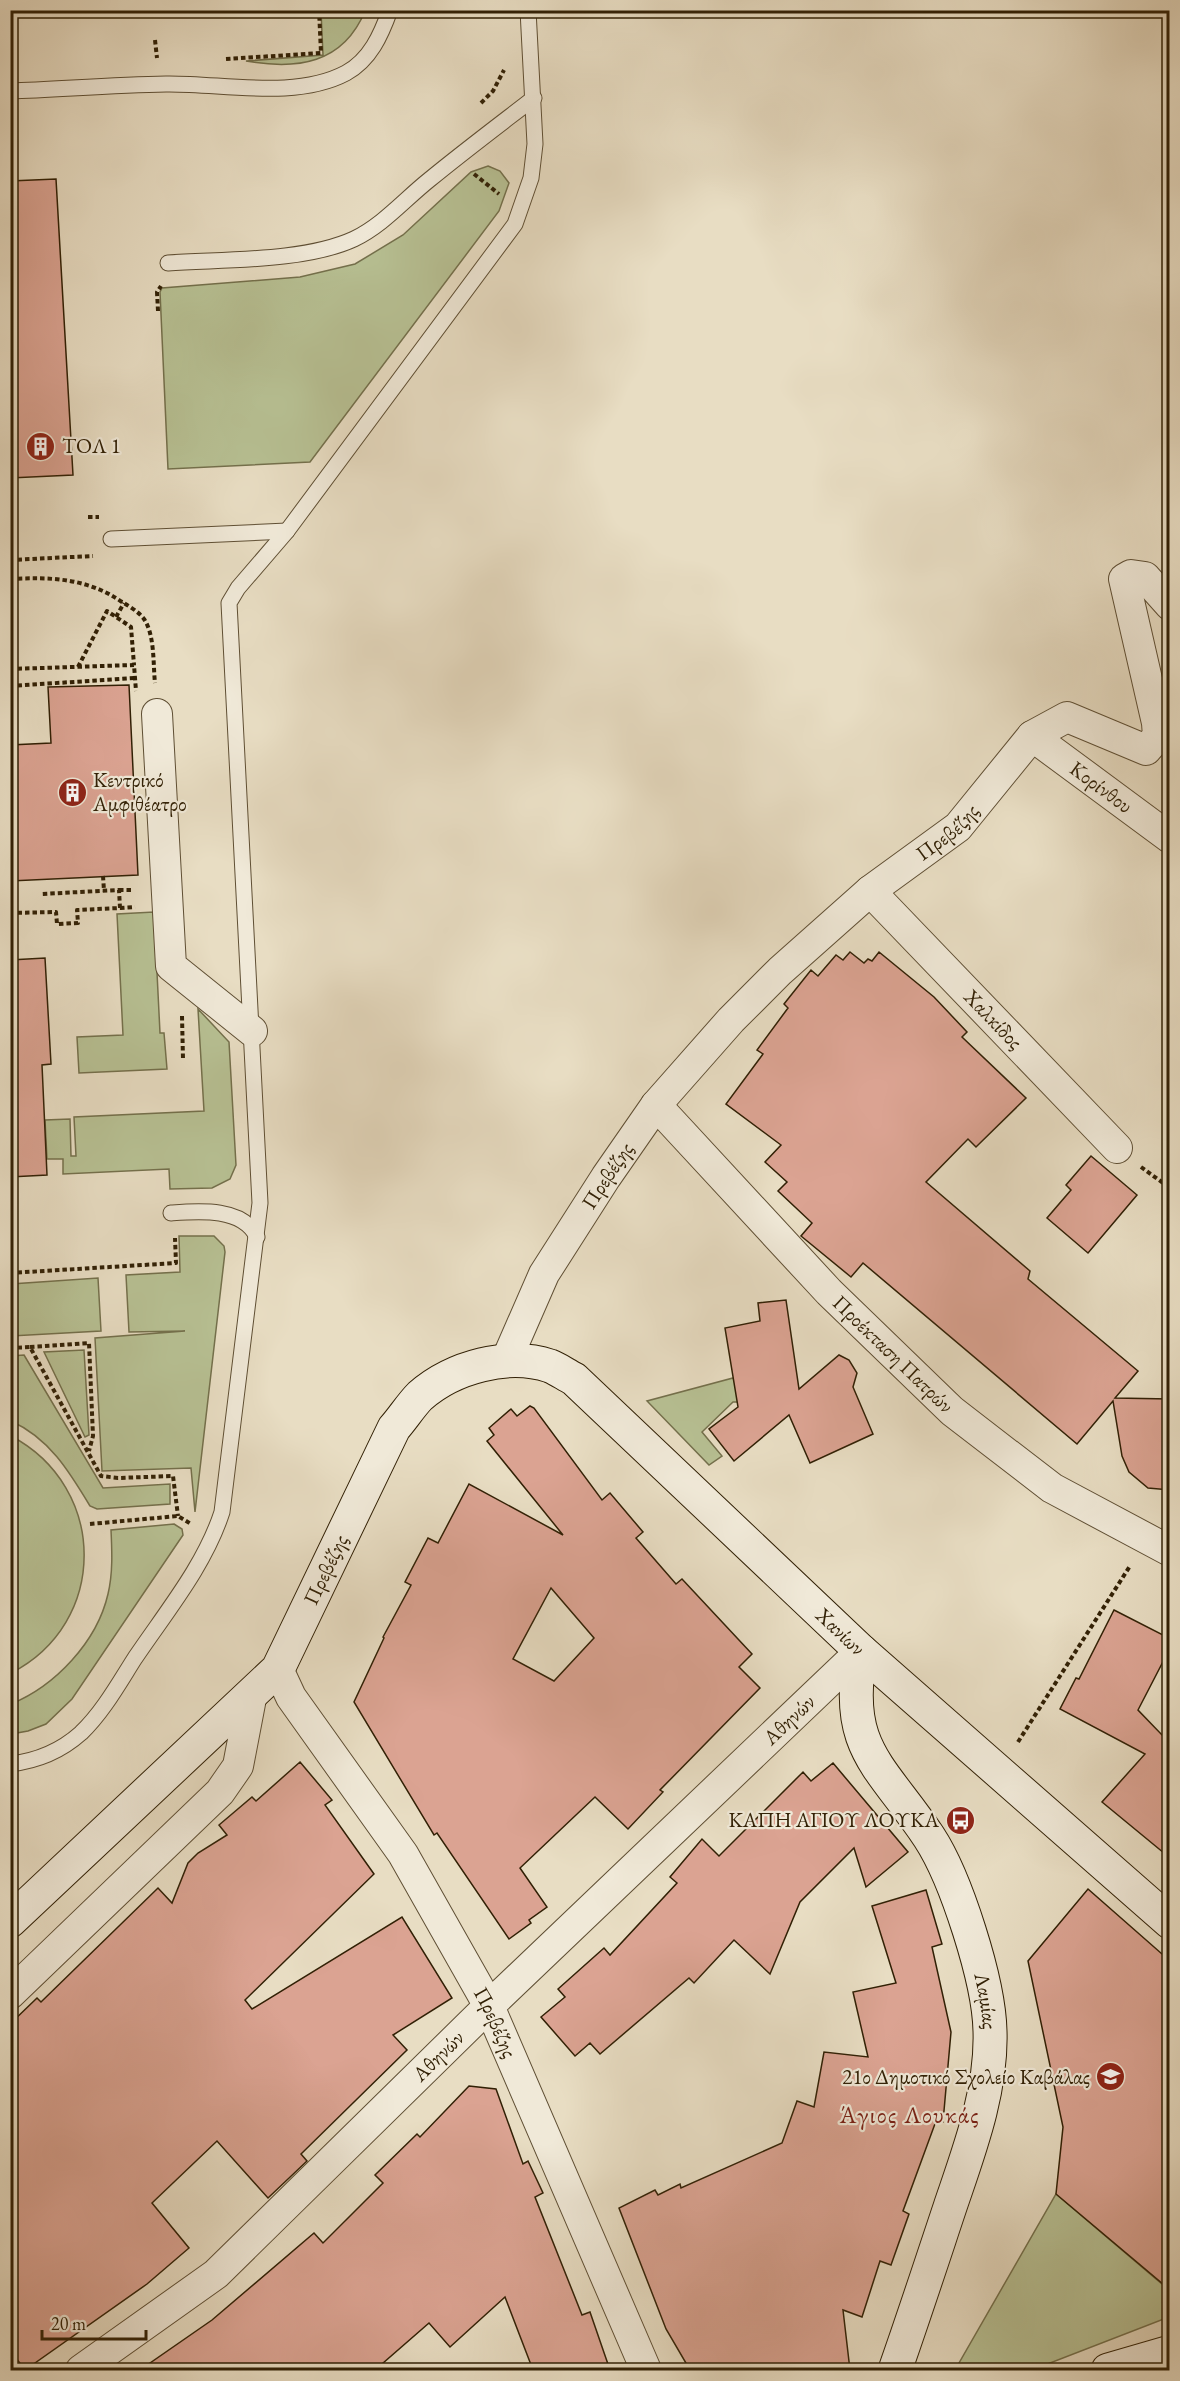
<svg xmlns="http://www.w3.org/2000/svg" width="1180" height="2381" viewBox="0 0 1180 2381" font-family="'EB Garamond',serif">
  <rect width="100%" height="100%" fill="#e8ddc3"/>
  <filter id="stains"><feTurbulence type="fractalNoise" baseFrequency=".00333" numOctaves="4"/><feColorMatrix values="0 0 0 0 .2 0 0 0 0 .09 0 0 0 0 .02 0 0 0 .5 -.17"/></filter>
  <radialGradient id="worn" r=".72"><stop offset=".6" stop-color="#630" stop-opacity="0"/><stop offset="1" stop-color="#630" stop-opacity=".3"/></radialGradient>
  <!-- green -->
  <g fill="#b7c093" stroke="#74704c" stroke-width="1.5">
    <path d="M321,11H365C343,64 297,70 246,61L323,55Z"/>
    <path d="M488,166L500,171L509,183L499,211L310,462L168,469L160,292L162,288L300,277L355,264L403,235L471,172Z"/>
    <path d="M154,912L160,1033H164L167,1069L79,1073L77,1037L123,1035L117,914Z"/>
    <path d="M198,1009L229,1042L236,1165L230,1179L212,1188L170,1189L169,1169L63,1174V1159H47L45,1120L70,1119L71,1156H76L74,1117L204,1111Z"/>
    <path d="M179,1236H214L224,1246L225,1252L195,1512L191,1468L102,1471L95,1338L185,1331L129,1332L126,1275L180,1272Z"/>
    <path d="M98,1278L101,1331L11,1336V1284Z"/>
    <path d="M84,1350L89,1435L85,1437L44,1352Z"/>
    <path d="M24,1355L103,1488L170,1484V1504L97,1509L90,1506C69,1471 49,1438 11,1421V1356Z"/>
    <path d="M733,1378L737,1388L738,1402H733L702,1432L722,1456L709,1465L647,1401Z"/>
    <path d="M11,1436C108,1487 109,1623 11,1673Z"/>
    <path d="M174,1524L182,1529L183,1535L72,1699L46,1724L28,1731L11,1734V1704C55,1686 97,1642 108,1594C113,1573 112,1551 111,1530Z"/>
    <path d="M1056,2194L1169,2290V2317L1032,2370H955Z"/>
  </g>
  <!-- building -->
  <g fill="#dba392" stroke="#312005" stroke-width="1.5" fill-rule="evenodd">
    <path d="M56,179L73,475L10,478V181Z"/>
    <path d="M129,685L138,875L10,881V745L51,743L48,687Z"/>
    <path d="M850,952L864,963L868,959L872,961L879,952L934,997L967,1032L962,1037L1026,1098L976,1147L968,1139L926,1182L1030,1271L1028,1279L1138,1371L1115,1398L1170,1399V1490L1148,1488L1129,1472L1122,1456L1113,1401L1077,1444L863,1263L851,1277L801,1236L812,1223L778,1191L787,1182L765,1162L781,1145L726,1104L763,1054L757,1050L788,1008L784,1004L811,970L818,976L836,955L843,960Z"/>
    <path d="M45,958L51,1064L42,1065L47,1175L10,1177V960Z"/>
    <path d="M1091,1156L1137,1195L1088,1253L1047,1218L1071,1190L1066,1185Z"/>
    <path d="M786,1300L799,1389L839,1355L849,1360L857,1373L853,1387L873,1434L810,1463L789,1415L734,1461L709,1429L738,1407L725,1328L760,1321L758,1303Z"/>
    <path d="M530,1406L534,1408L602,1500L610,1493L643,1532L636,1538L676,1584L682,1579L752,1654L739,1667L760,1688L660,1790L663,1792L628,1829L595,1797L520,1868L547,1907L529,1920L531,1923L509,1939L437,1833L434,1835L354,1702L384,1638L383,1637L411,1585L405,1582L428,1538L438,1543L469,1484L563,1535L487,1441L494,1435L489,1428L511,1409L517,1416ZM551,1588L594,1638L554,1681L513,1659Z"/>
    <path d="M1114,1610L1167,1637L1163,1646L1169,1650L1138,1710L1162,1735L1170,1726V1858L1102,1802L1145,1754L1060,1709L1076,1678L1079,1679Z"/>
    <path d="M300,1762L332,1800L325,1805L374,1874L245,2000L252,2009L402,1917L452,1998L393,2035L407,2050L301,2154L307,2161L268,2198L217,2141L152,2203L189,2248L147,2284L25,2370L10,2350V2024L37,1998L41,2002L158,1888L172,1903L188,1863L198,1853L227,1835L219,1825L252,1797L256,1801Z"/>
    <path d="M833,1763L908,1852L866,1887L854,1848L800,1902L770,1974L734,1940L694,1983L689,1978L600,2054L590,2043L575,2056L541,2017L565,1997L558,1989L604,1948L610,1955L677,1883L670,1877L702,1839L719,1856L803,1772L811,1781Z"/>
    <path d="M1088,1889L1170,1961V2290L1056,2194L1063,2127L1028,1961Z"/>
    <path d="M926,1890L942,1944L932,1947L951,2032L943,2122L936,2121L903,2211L909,2214L891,2265L880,2261L862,2317L843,2310L850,2370H690L666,2329L619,2208L655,2190L658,2195L680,2184L681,2188L782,2143L797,2101L814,2107L824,2052L868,2057L853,1992L896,1983L872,1906Z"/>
    <path d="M469,2086L496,2089L523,2164L528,2161L543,2193L535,2197L582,2315L590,2312L610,2370H533L505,2297L450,2347L429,2323L375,2370H140L212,2320L314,2233L323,2243L383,2183L375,2175L417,2134L420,2137Z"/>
  </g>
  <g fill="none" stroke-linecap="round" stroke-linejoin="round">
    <defs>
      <g id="lane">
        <path d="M10,91C62,89 114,85 166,84C222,83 295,100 346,73C370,60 381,35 390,10"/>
        <path d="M168,263C223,259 304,262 354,239C383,225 404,200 429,180C463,152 499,125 534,98"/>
        <path d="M111,539L287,531"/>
        <path d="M171,1213C198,1211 243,1207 257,1237"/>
        <path d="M10,1764C37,1761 62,1750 81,1733C103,1712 119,1683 135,1658C166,1612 205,1565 222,1512L260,1203L229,603L238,588L287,531L515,224L531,178L535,144L528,10"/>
      </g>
      <g id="street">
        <path d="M157,714L171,966L252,1031"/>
        <path id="s1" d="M1032,736L1170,838"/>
        <path id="s2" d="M870,891L1117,1148"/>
        <path id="s3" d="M656,1105L829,1292L952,1411L1052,1488L1170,1551"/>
        <path id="s4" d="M506,1361L544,1274L606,1177L656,1105L731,1020L780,971L870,891L958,827L1032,736L1067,717L1146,750L1158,736L1157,723L1124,579L1131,575L1145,577L1170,605"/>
        <path id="s5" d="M278,1669L291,1697L403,1854L489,2006L646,2370"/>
        <path d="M10,1994L220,1792L238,1766L252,1693"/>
        <path id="s6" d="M81,2370L216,2274L489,2006L861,1651"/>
      </g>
      <g id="secondary">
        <path id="s7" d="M861,1651C842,1748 881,1765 929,1837C956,1878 989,1981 990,2031C992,2091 969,2151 950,2207C932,2261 914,2316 895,2370"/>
        <path id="s8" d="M10,1921L278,1669L394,1428C403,1418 411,1405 420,1396C453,1367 508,1352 550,1366C558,1369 566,1375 574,1379L861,1651L1170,1922"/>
        <path d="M1108,2370L1170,2352"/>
      </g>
    </defs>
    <!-- lane casing -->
    <use href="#lane" stroke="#5f4f34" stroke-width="17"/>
    <!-- street casing -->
    <use href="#street" stroke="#5f4f34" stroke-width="32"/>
    <!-- secondary casing -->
    <use href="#secondary" stroke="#312005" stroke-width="35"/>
    <!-- path -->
    <g stroke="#312005" stroke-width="4" stroke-dasharray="4.5 3" stroke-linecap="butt">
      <path d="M155,40L157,58"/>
      <path d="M226,59L321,53L319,10"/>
      <path d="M481,103L493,91L504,70"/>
      <path d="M474,174L499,194"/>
      <path d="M158,311L157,292L161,286"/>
      <path d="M88,517H99"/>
      <path d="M10,560L93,556"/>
      <path d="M10,579C52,577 87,578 122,602C129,606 139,612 144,619C155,635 153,665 155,683"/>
      <path d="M116,617L124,603"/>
      <path d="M78,667L107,611L131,627L134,665"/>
      <path d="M10,669L134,665L136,691"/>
      <path d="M10,686L135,678"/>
      <path d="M10,727L11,745"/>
      <path d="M103,876L104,891"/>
      <path d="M119,890H133"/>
      <path d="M120,908L135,907"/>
      <path d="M10,913L56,912L57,924L78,923L77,910L120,908L119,890L41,894"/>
      <path d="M182,1016L183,1059"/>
      <path d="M1141,1167L1170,1188"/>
      <path d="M10,1273L176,1263L175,1238"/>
      <path d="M30,1347L89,1343L93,1436L89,1451"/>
      <path d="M10,1348L30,1347L101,1476L118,1478L173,1476L178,1516"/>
      <path d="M90,1524L178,1516L191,1524"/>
      <path d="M1018,1742L1130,1566"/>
    </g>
    <!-- lane -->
    <use href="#lane" stroke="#f0e9d8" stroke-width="15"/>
    <!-- street -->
    <use href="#street" stroke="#f0e9d8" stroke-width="30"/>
    <!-- secondary -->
    <use href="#secondary" stroke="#f0e9d8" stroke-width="33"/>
  </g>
  <!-- icons -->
  <defs>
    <symbol id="building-disc" viewBox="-11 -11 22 22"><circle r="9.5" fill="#8f2418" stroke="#f0e9d8"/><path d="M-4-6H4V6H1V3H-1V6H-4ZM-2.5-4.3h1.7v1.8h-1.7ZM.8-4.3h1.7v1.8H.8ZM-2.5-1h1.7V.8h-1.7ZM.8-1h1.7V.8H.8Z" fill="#fff"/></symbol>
    <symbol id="bus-disc" viewBox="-11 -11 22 22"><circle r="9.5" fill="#8f2418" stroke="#f0e9d8"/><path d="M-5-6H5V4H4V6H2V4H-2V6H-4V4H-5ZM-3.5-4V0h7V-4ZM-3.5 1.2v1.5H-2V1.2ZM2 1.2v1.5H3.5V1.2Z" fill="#fff"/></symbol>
    <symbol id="school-disc" viewBox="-11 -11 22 22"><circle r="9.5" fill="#8f2418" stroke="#f0e9d8"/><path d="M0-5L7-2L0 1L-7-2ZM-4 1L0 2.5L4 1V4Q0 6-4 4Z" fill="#fff"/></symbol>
  </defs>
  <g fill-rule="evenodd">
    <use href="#building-disc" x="24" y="430" width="33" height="33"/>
    <use href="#building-disc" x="56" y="776" width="33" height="33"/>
    <use href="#bus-disc" x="944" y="1804" width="33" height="33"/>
    <use href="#school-disc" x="1094" y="2060" width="33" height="33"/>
  </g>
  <g text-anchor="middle" stroke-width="4.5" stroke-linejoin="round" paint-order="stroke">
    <!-- poi labels -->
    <g font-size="21" fill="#312005" stroke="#f0e9d8" text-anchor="start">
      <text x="62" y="453">ΤΟΛ 1</text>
      <text x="93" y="787">Κεντρικό<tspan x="93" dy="24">Αμφιθέατρο</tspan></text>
      <text x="939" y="1827" text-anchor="end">ΚΑΠΗ ΑΓΙΟΥ ΛΟΥΚΑ</text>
      <text x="1090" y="2084" text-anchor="end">21ο Δημοτικό Σχολείο Καβάλας</text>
    </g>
    <!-- street labels -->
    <g font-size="21" fill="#312005" stroke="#f0e9d8">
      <text dy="7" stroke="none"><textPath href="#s1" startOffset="86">Κορίνθου</textPath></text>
      <text dy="7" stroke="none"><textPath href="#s4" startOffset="698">Πρεβέζης</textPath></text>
      <text dy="7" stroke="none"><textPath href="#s2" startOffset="178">Χαλκίδος</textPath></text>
      <text dy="7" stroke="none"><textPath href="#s4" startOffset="212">Πρεβέζης</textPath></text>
      <text dy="7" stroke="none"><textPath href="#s3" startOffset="344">Προέκταση Πατρών</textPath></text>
      <text dy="7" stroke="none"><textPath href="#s8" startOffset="478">Πρεβέζης</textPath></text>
      <text dy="7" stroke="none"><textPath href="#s8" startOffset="1210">Χανίων</textPath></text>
      <text dy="7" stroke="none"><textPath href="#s6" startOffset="963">Αθηνών</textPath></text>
      <text dy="7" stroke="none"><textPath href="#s7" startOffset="382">Λαμίας</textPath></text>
      <text dy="7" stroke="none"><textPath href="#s5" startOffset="416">Πρεβέζης</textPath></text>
      <text dy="7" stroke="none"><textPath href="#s6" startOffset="477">Αθηνών</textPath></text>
    </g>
    <!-- quarter labels -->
    <g font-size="24" letter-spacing="1.5" fill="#7a1f14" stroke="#f0e9d8">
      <text x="910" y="2123">Άγιος Λουκάς</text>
    </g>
  </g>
  <!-- margin -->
  <rect width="1180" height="2381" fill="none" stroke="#e8ddc3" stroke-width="36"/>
  <rect x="12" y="12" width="1156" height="2357" fill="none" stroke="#312005" stroke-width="3"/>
  <rect x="18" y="18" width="1144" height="2345" fill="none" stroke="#312005" stroke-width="1.5"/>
  <!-- scale -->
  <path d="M42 2330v9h104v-9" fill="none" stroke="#312005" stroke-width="3"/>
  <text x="51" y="2330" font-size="18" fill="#312005" stroke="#f0e9d8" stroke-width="4.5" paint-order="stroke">20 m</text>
  <rect width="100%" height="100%" filter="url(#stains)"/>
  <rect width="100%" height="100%" fill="url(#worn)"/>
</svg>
